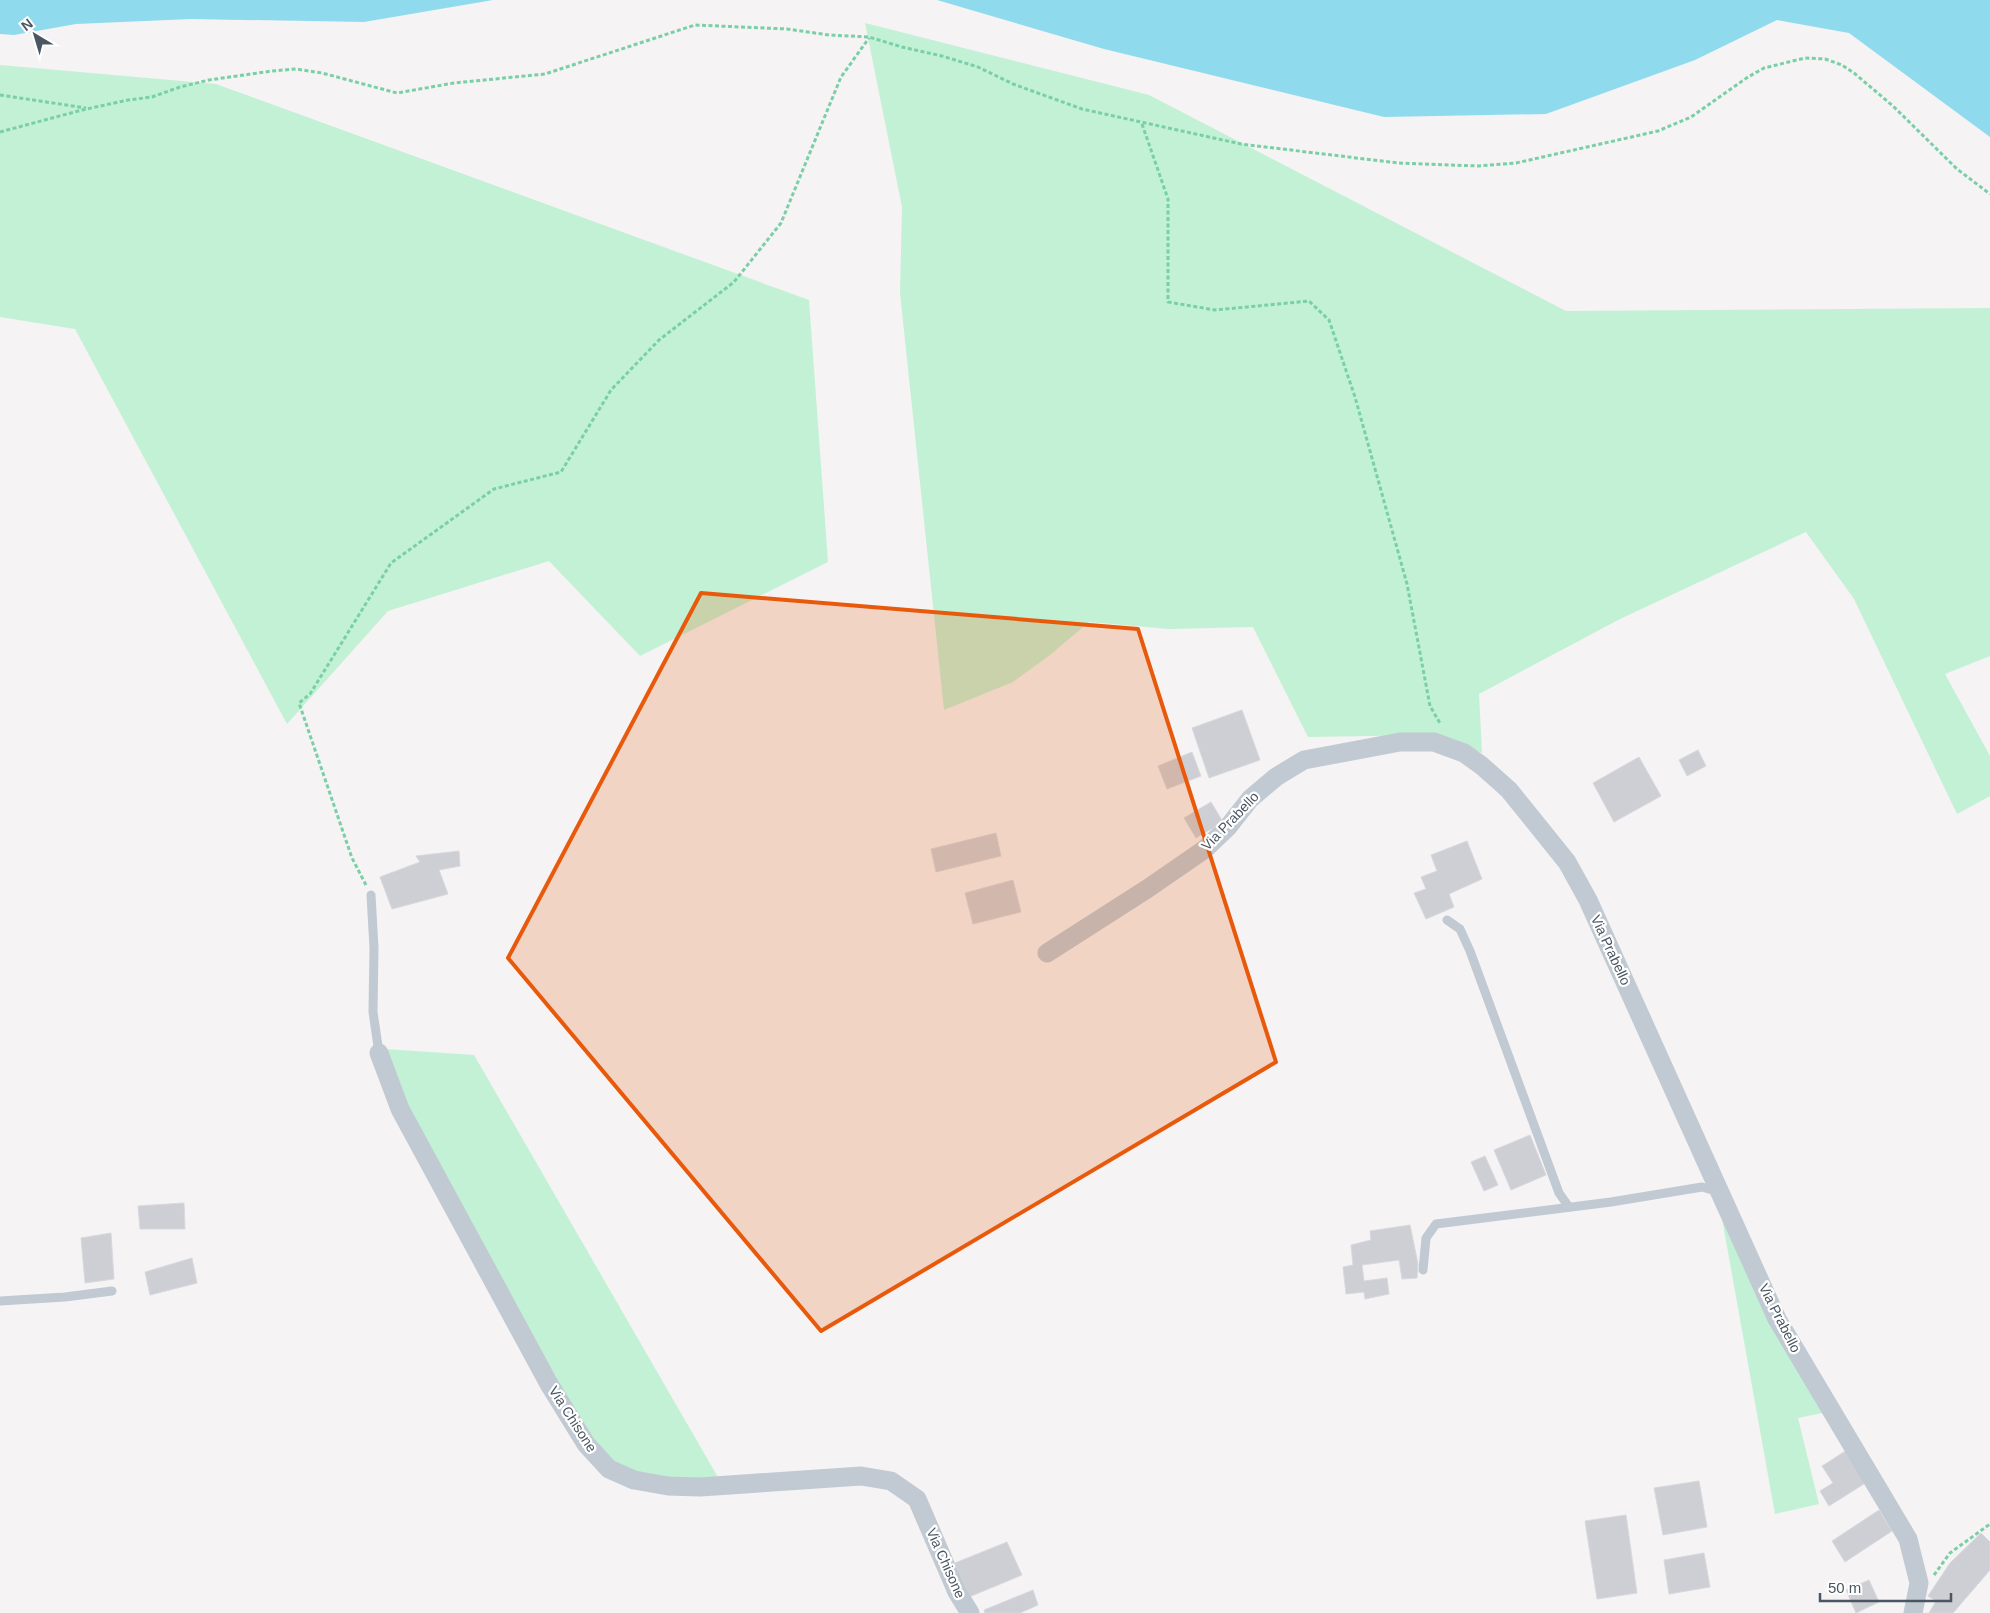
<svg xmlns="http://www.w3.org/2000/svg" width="1990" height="1613" viewBox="0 0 1990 1613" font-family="Helvetica,sans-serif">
  <rect width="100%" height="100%" fill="#f5f3f3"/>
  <!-- green -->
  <g fill="#c3f1d5">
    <path d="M865,23L1149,95L1566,311L1990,308V656L1945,674L1990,756V796L1957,814L1854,599L1806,532L1620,619L1479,694L1482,753L1435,735L1308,737L1253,627L1169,629L1089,622L1050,655L1013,682L944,710L900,293L902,207Z"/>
    <path d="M0,65L216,84L809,300L828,562L640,656L549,561L388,611L287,724L75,329L0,317Z"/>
    <path d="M385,1049L474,1055L719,1479L642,1478L614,1465L591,1444L406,1108Z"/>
    <path d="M1719,1202L1827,1412L1798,1418L1819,1504L1775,1514Z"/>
  </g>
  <!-- water -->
  <g fill="#90daee">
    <path d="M0,0H493L364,22L191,19L76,24L14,35L0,34Z"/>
    <path d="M937,0H1990V137L1849,33L1777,20L1695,60L1546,114L1384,117L1104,49Z"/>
  </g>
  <!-- building -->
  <g fill="#cdcfd5" stroke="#d7d9de">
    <path d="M1242,710L1260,760L1209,778L1192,728Z"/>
    <path d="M1698,750L1706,766L1687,776L1679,760Z"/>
    <path d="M1192,752L1201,776L1167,789L1158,766Z"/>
    <path d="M1639,757L1661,796L1614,822L1593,783Z"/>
    <path d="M1211,802L1223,822L1196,838L1184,818Z"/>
    <path d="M996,833L1001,856L936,872L931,849Z"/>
    <path d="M1467,841L1482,879L1449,894L1454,907L1426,919L1414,893L1426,889L1421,877L1437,871L1431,855Z"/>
    <path d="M459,851L460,866L439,870L448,894L392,909L380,877L420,862L416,856Z"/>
    <path d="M1013,880L1021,912L973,924L965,893Z"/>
    <path d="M1530,1135L1546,1175L1511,1190L1494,1150Z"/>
    <path d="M1485,1156L1498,1185L1484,1191L1471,1162Z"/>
    <path d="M184,1203L185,1229H140L138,1206Z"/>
    <path d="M1410,1225L1418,1264L1417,1278L1402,1279L1399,1260L1362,1265L1364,1281L1387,1278L1389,1294L1365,1299L1364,1292L1346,1294L1343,1267L1353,1265L1351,1245L1371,1240L1370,1231Z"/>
    <path d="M111,1233L114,1279L85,1283L81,1238Z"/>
    <path d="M192,1258L197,1283L150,1295L145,1272Z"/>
    <path d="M1847,1450L1867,1482L1829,1506L1820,1491L1833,1483L1822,1466Z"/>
    <path d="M1699,1481L1707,1527L1663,1535L1654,1488Z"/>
    <path d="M1879,1510L1892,1531L1845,1562L1832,1541Z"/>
    <path d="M1626,1515L1637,1593L1597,1599L1585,1521Z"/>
    <path d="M1981,1533L1990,1542V1570L1953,1613H1929L1936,1601L1928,1596L1950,1563Z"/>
    <path d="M1007,1542L1022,1575L969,1597L955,1563Z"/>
    <path d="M1704,1553L1710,1587L1669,1594L1664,1560Z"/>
    <path d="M1869,1580L1879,1602L1856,1613L1846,1590Z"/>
    <path d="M1033,1590L1038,1605L1020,1613H985L984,1610Z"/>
  </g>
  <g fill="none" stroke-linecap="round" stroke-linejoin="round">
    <!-- path -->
    <g stroke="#7ad0a6" stroke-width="3" stroke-dasharray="4 2.5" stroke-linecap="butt">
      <path d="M0,95L86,108"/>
      <path d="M1142,124L1168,199V302L1215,310L1309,301L1329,320L1355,397L1407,584L1430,706L1441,725"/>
      <path d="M0,132L82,110L128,100L152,97L180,87L209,80L272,71L296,69L322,73L397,93L454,83L545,74L695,25L787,29L829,35L869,37L902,47L942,56L978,67L1013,84L1082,109L1241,144L1398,163L1478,166L1516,163L1658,131L1691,117L1748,77L1764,68L1805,58L1825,59L1842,65L1854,73L1893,106L1957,169L1990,194"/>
      <path d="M366,885L352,858L299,703L310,694L391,563L494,489L561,472L611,390L659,340L734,282L781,223L841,77L869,38"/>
      <path d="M1934,1575L1950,1553L1990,1524"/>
    </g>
    <!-- service -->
    <g stroke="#c1cad2" stroke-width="9">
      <path d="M371,895L374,948L373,1012L379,1053"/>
      <path d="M1447,920L1460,929L1470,951L1559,1193L1569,1207"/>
      <path d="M1423,1270L1426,1238L1436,1224L1611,1202L1702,1187L1719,1192"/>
      <path d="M0,1301L65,1297L112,1291"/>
    </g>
    <!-- minor -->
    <g stroke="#c1cad2" stroke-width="19">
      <path d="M1047,953L1147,889L1205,849L1228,827L1250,799L1276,777L1304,760L1400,742H1434L1464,753L1482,766L1509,790L1567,862L1588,900L1777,1319L1908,1539L1919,1583L1913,1613"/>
      <path d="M379,1053L400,1109L549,1384L586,1444L609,1469L634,1480L668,1486L700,1487L861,1476L891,1481L917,1499L957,1592L970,1613"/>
    </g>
  </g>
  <!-- marked area -->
  <path fill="#e8590c" fill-opacity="0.2" stroke="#e8590c" stroke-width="4" stroke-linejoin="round" d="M701,593L1138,629L1276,1062L821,1331L508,958Z"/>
  <g text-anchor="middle" stroke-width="4.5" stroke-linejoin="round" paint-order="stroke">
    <!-- street labels -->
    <g font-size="14" fill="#4a5661" stroke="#fff">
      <text transform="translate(1230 821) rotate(-46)" y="5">Via Prabello</text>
      <text transform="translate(1611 950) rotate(65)" y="5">Via Prabello</text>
      <text transform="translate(1780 1318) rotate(63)" y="5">Via Prabello</text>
      <text transform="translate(573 1419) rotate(57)" y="5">Via Chisone</text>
      <text transform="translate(946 1563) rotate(66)" y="5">Via Chisone</text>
    </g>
  </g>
  <!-- north arrow -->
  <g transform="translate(35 35) rotate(322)" stroke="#ffffff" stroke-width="4" paint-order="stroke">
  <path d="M0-4L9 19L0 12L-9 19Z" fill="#4a5661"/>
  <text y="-8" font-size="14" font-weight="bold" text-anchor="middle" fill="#4a5661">N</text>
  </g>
  <!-- scale -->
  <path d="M1820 1593v8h131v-8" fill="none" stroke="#4a5661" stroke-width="2.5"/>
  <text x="1828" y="1593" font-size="15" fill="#4a5661" stroke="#ffffff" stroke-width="4" paint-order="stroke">50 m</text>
</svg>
